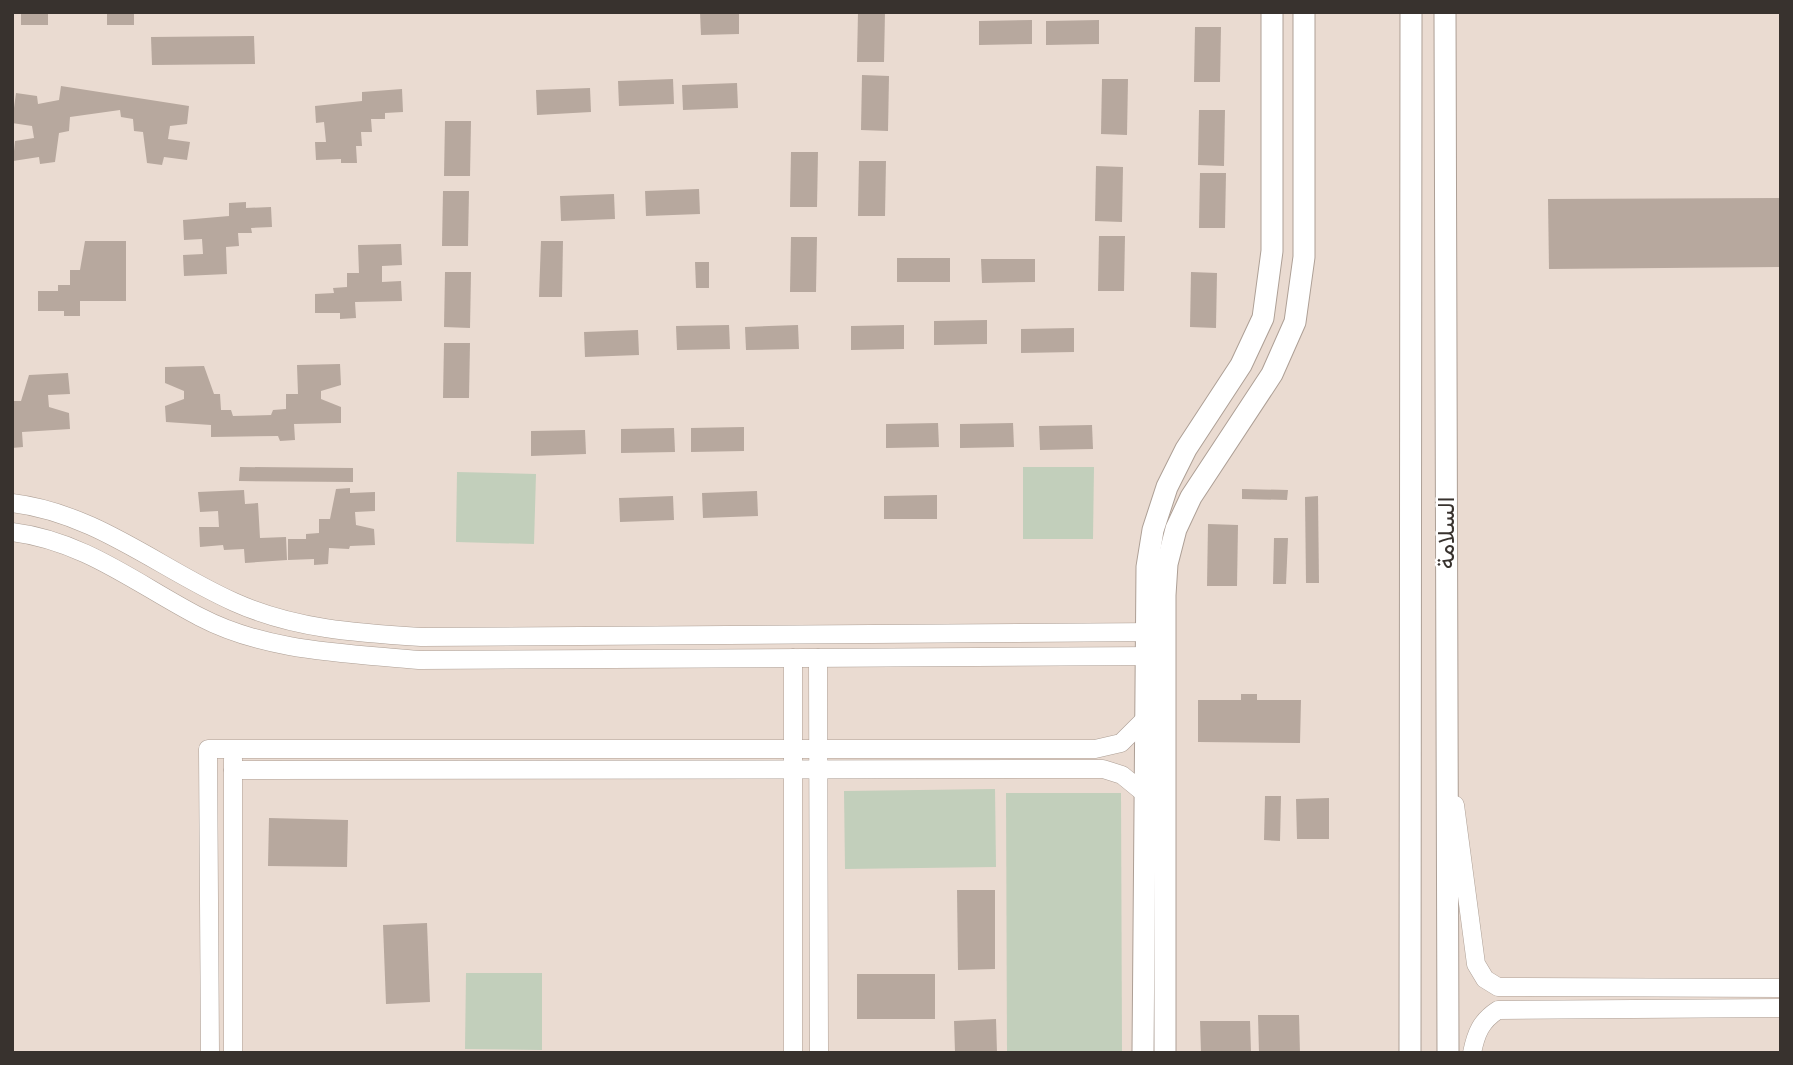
<svg xmlns="http://www.w3.org/2000/svg" width="1793" height="1065" viewBox="0 0 1793 1065" font-family="Jost,Vazirmatn,sans-serif">
  <rect width="100%" height="100%" fill="#eadbd1"/>
  <!-- green -->
  <g fill="#c2cfbb">
    <path d="M1023,467H1094L1093,539H1023Z"/>
    <path d="M457,472L536,474L534,544L456,542Z"/>
    <path d="M995,789L996,867L845,869L844,791Z"/>
    <path d="M1006,793H1121L1122,1053H1007Z"/>
    <path d="M466,973H542V1050L465,1049Z"/>
  </g>
  <!-- building -->
  <g fill="#b7a89e">
    <rect x="21" y="12" width="27" height="13"/>
    <rect x="107" y="12" width="27" height="13"/>
    <path d="M700,12H739V34L701,35Z"/>
    <path d="M858,12H885L884,62H857Z"/>
    <path d="M1032,20V44L979,45V21Z"/>
    <path d="M1099,20V44L1046,45V21Z"/>
    <path d="M1195,27H1221L1220,82H1194Z"/>
    <path d="M254,36L255,64L152,65L151,37Z"/>
    <path d="M862,75L889,76L888,131L861,130Z"/>
    <path d="M673,79L674,104L619,106L618,81Z"/>
    <path d="M1102,79H1128L1127,135L1101,134Z"/>
    <path d="M737,83L738,108L683,110L682,85Z"/>
    <path d="M61,86L189,106L187,124L170,126L168,139L190,142L187,160L164,157L162,165L147,163L143,132L134,131L133,119L121,117L120,110L70,117L69,131L59,133L55,162L40,164L39,157L13,161L15,141L34,138L32,126L12,123L16,93L37,96L38,104L59,100Z"/>
    <path d="M590,88L591,112L537,115L536,90Z"/>
    <path d="M402,89L403,112L385,113V119H371L372,132H361L362,146H356L357,163H341V159L316,160L315,142H326L324,122L316,123L315,106L362,101V92Z"/>
    <path d="M1199,110H1225L1224,166L1198,165Z"/>
    <path d="M445,121H471L470,176H444Z"/>
    <path d="M791,152H818L817,207H790Z"/>
    <path d="M859,161H886L885,216H858Z"/>
    <path d="M1096,166L1123,167L1122,222L1095,221Z"/>
    <path d="M1200,173H1226L1225,228H1199Z"/>
    <path d="M699,189L700,214L646,216L645,191Z"/>
    <path d="M443,191H469L468,246H442Z"/>
    <path d="M614,194L615,219L561,221L560,196Z"/>
    <path d="M1781,198V267L1549,269L1548,199Z"/>
    <path d="M246,202V208L271,207L272,227L251,228L252,233H238L239,246L226,247L227,274L184,276L183,255L203,254L202,239L184,240L183,220L229,216V203Z"/>
    <path d="M1099,236H1125L1124,291H1098Z"/>
    <path d="M791,237H817L816,292H790Z"/>
    <path d="M85,241H126V301H80V316H64V311H38V291H58V285H70V270H80Z"/>
    <path d="M541,241H563L562,297H539Z"/>
    <path d="M401,244L402,265L382,266V282L401,281L402,301L355,302L356,318L340,319V313H315V294L334,293L333,288L347,287V273H359L358,245Z"/>
    <rect x="897" y="258" width="53" height="24"/>
    <path d="M981,259H1035V282L982,283Z"/>
    <path d="M695,262H709V288H696Z"/>
    <path d="M445,272H471L470,328L444,327Z"/>
    <path d="M1191,272L1217,273L1216,328L1190,327Z"/>
    <path d="M987,320V344L934,345V321Z"/>
    <path d="M729,325L730,349L677,350L676,326Z"/>
    <path d="M798,325L799,349L746,350L745,327Z"/>
    <path d="M904,325V349L851,350V326Z"/>
    <path d="M1074,328V352L1021,353V329Z"/>
    <path d="M638,330L639,355L585,357L584,332Z"/>
    <path d="M444,343H470L469,398H443Z"/>
    <path d="M340,364L341,385L321,391V399L341,407V423L294,424L295,440L280,441L278,436L211,437V425L166,422L165,406L184,399V391L165,383V367L204,366L214,394H220L221,410H231L233,416L271,415L273,410L286,409V394H298L297,365Z"/>
    <path d="M68,373L70,394L48,395L49,407L69,413L70,429L22,432L23,447L12,448L13,401H21L29,375Z"/>
    <path d="M938,423L939,447L886,448V424Z"/>
    <path d="M1013,423L1014,447L960,448V424Z"/>
    <path d="M1092,425L1093,449L1040,450L1039,426Z"/>
    <path d="M744,427V451L691,452V428Z"/>
    <path d="M674,428L675,452L621,453V429Z"/>
    <path d="M585,430L586,454L531,456V431Z"/>
    <path d="M240,467L353,468V482L239,481Z"/>
    <path d="M350,488V493L375,492V511L355,512L356,525L374,529L375,545L350,546L349,549L329,548L328,564L314,565V559L288,560V539H306V534L319,533V519H330L336,489Z"/>
    <path d="M1242,489L1288,490L1287,500L1242,499Z"/>
    <path d="M244,490L245,504L258,503L260,538L286,537L287,560L245,563L244,549L224,550L223,545L200,547L199,527H219L218,511L200,512L198,492Z"/>
    <path d="M757,491L758,516L703,518L702,493Z"/>
    <path d="M937,495V519H884V496Z"/>
    <path d="M673,496L674,520L620,522L619,498Z"/>
    <path d="M1318,496L1319,583H1306L1305,497Z"/>
    <path d="M1208,524L1238,525L1237,586H1207Z"/>
    <path d="M1274,538H1288L1286,584H1273Z"/>
    <path d="M1241,694H1257V700H1301L1300,743L1198,742V700H1241Z"/>
    <path d="M1265,796H1281L1280,841L1264,840Z"/>
    <path d="M1329,798V839H1297L1296,799Z"/>
    <path d="M269,818L348,820L347,867L268,866Z"/>
    <path d="M957,890H995V969L958,970Z"/>
    <path d="M427,923L430,1002L386,1004L383,925Z"/>
    <rect x="857" y="974" width="78" height="45"/>
    <path d="M1258,1015H1299L1300,1053H1259Z"/>
    <path d="M996,1019L997,1053H955L954,1021Z"/>
    <path d="M1200,1021H1250L1251,1053H1201Z"/>
  </g>
  <g fill="none" stroke-linecap="round" stroke-linejoin="round">
    <defs>
      <g id="minor">
        <path d="M12,503C96,513 160,569 234,602C294,629 357,633 421,637L1158,632"/>
        <path d="M12,532C85,541 138,585 200,617C267,652 346,653 419,660L1159,656"/>
        <path d="M818,658L819,1053"/>
        <path d="M233,759V1053"/>
        <path d="M233,770L1103,769L1122,775L1144,793"/>
        <path d="M1455,805L1476,964L1485,979L1498,987L1781,988"/>
        <path d="M210,1053L208,749H1095L1121,743L1144,720"/>
        <path d="M793,1053V658"/>
        <path d="M1472,1053C1476,1033 1481,1021 1498,1010L1781,1008"/>
      </g>
      <g id="tertiary">
        <path d="M1445,12L1448,1053"/>
        <path d="M1143,1053L1147,567L1153,530L1167,487L1186,449L1241,365L1263,318L1272,251V12"/>
        <path d="M1165,1053V595L1167,564L1176,529L1191,497L1272,374L1295,322L1304,257V12"/>
        <path d="M1410,1053L1411,12"/>
      </g>
    </defs>
    <!-- minor casing -->
    <use href="#minor" stroke="#ad9f95" stroke-width="19"/>
    <!-- tertiary casing -->
    <use href="#tertiary" stroke="#ad9f95" stroke-width="23"/>
    <!-- minor -->
    <use href="#minor" stroke="#fff" stroke-width="18"/>
    <!-- tertiary -->
    <use href="#tertiary" stroke="#fff" stroke-width="21"/>
  </g>
  <g text-anchor="middle" stroke-width="5" stroke-linejoin="round" paint-order="stroke">
    <!-- street labels -->
    <g font-size="24" fill="#38322e" stroke="#fff">
      <text transform="translate(1446 533) rotate(-90)" y="8">السلامة</text>
    </g>
  </g>
  <!-- border -->
  <rect width="1793" height="1065" fill="none" stroke="#38322e" stroke-width="28"/>
</svg>
